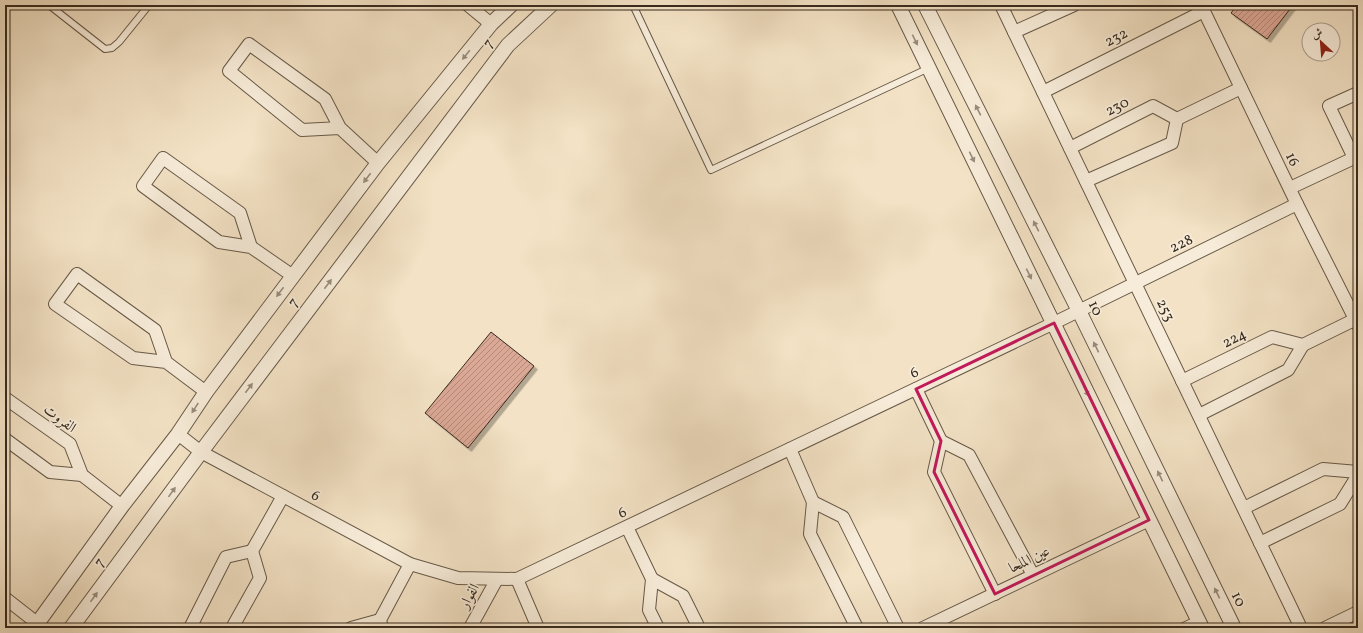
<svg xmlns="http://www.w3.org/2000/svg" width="1363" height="633" viewBox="0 0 1363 633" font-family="Vollkorn,Amiri,serif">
  <defs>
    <pattern id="building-hatch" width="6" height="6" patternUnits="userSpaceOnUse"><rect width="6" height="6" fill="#dca896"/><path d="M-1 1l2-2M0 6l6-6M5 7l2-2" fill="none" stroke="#b3897a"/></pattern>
    <filter id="shadow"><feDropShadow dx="3.5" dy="3.5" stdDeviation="0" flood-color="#0004"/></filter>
  </defs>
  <rect width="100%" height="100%" fill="#f3e2c5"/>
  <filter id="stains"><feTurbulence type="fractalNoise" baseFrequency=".005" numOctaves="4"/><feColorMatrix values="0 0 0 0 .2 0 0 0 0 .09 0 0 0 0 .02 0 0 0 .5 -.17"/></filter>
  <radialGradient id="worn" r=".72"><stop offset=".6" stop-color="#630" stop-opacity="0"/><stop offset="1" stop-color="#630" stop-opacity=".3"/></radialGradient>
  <!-- building -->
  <g fill="url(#building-hatch)" stroke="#382b1f" filter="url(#shadow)">
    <path d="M1237,5H1293L1267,39L1231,13Z"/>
    <path d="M491,332L534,366L468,448L425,413Z"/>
  </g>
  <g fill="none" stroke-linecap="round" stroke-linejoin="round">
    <defs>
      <g id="service">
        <path d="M49,5L105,49L112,48L119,42L149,5"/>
        <path d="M633,5L711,170L929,68"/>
        <path d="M1179,628L1198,619"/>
      </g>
      <g id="minor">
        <path d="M468,5L491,24"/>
        <path d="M1001,5L1301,628"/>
        <path d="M1201,5L1297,204L1358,325"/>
        <path d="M1014,32L1074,5"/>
        <path d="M1043,92L1204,11"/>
        <path d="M1358,93L1329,106L1354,158L1358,160"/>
        <path d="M340,128L302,130L229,71L249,44L325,99L340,128L378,163"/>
        <path d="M1070,148L1153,106L1177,119L1241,88"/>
        <path d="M1086,181L1172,143L1177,119"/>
        <path d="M1290,188L1354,158"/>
        <path d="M251,247L219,242L143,186L163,158L240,213L251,247L293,276"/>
        <path d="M166,362L133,358L55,304L77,274L155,330L166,362L206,392"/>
        <path d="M1182,381L1272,337L1303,345L1358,318"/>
        <path d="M916,389L941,441"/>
        <path d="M5,398L70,444L82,475L122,506"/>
        <path d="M1199,415L1288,370L1303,345"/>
        <path d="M178,434L201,452L410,564L458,578L517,579L1054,323L1297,204"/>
        <path d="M5,439L50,472L82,475"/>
        <path d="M790,449L813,502"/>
        <path d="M1244,508L1323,469L1358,472"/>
        <path d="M627,527L652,579"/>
        <path d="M1260,543L1340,504L1358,475"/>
        <path d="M517,579L538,628"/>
        <path d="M995,594L934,472L941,441L969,455L1033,575"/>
        <path d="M5,598L37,623"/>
        <path d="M190,628L226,557L252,551"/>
        <path d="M232,628L260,578L252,551L283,496"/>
        <path d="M351,628L380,620"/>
        <path d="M382,628L380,620L410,564"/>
        <path d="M470,628L497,579"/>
        <path d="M658,628L649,610L652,579L683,596L699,628"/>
        <path d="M857,628L810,534L813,502L843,517L898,628"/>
        <path d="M923,628L1149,520"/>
        <path d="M1325,628L1358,612"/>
      </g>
      <g id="tertiary">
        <path d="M898,5L1202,628"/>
        <path d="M925,5L1079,311L1234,628"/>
        <path d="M34,628L122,506L178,434L206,392L293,276L378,163L491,24L511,5"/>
        <path d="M71,628L201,452L508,45L551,5"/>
      </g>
    </defs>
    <!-- service casing -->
    <use href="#service" stroke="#675948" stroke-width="8"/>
    <!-- minor casing -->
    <use href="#minor" stroke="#675948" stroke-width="14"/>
    <!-- tertiary casing -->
    <use href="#tertiary" stroke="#675948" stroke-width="16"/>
    <!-- service -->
    <use href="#service" stroke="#f7ecd9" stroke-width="6"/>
    <!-- minor -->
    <use href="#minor" stroke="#f7ecd9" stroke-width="12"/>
    <!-- tertiary -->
    <use href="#tertiary" stroke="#f7ecd9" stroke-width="14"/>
  </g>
  <!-- one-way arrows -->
  <defs><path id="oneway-solid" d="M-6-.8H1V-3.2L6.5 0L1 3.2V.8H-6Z"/></defs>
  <g fill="#988c7c">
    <use href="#oneway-solid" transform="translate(915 40) rotate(64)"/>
    <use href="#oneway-solid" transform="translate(466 55) rotate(129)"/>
    <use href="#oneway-solid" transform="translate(978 110) rotate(-117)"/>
    <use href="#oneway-solid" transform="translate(972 157) rotate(64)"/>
    <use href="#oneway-solid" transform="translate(367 178) rotate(127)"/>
    <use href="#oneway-solid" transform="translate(1036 226) rotate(-117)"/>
    <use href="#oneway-solid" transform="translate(1029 274) rotate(64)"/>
    <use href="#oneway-solid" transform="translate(328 284) rotate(-53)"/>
    <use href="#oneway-solid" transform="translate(280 292) rotate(127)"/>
    <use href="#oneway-solid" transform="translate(1096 347) rotate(-116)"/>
    <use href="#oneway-solid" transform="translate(249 388) rotate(-53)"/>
    <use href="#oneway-solid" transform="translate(1086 391) rotate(64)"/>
    <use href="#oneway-solid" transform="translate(195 408) rotate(123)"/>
    <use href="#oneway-solid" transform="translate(1160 476) rotate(-116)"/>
    <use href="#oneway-solid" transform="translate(172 492) rotate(-54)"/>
    <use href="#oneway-solid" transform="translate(1217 593) rotate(-116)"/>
    <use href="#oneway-solid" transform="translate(94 597) rotate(-54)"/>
  </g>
  <!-- marked area -->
  <path fill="none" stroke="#c2185b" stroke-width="3" stroke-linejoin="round" d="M1054,323L1149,520L995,594L934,472L941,441L916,389Z"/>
  <g text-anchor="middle" stroke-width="3.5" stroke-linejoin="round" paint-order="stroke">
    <!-- street labels -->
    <g font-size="15" fill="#382b1f" stroke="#f7ecd9">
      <text transform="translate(1116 37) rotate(-27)" y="5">232</text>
      <text transform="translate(488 43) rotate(-53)" y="5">7</text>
      <text transform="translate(1117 106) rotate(-27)" y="5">230</text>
      <text transform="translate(1293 159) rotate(64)" y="5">16</text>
      <text transform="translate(1181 243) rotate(-26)" y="5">228</text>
      <text transform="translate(293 302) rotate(-53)" y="5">7</text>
      <text transform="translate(1096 308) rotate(64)" y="5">10</text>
      <text transform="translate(1166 310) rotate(64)" y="5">253</text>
      <text transform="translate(1234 338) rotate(-26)" y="5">224</text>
      <text transform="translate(914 372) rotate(-25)" y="5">6</text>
      <text transform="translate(60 418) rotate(37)" y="5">الفروت</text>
      <text transform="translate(316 495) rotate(28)" y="5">6</text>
      <text transform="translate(622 512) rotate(-25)" y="5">6</text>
      <text transform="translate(1029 559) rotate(-26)" y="5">عين الملحا</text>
      <text transform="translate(99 562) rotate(-54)" y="5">7</text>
      <text transform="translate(469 596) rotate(-61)" y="5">الفوار</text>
      <text transform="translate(1239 599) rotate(64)" y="5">10</text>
    </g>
  </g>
  <!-- margin -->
  <rect width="1363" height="633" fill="none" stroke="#f3e2c5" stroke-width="20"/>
  <rect x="6" y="6" width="1351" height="621" fill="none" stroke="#382b1f" stroke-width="2"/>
  <rect x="10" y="10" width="1343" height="613" fill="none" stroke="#382b1f"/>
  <!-- north arrow -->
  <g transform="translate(1321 42) rotate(334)"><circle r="19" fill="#f7ecd9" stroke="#ab9f8f"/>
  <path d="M0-3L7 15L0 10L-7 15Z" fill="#8f2418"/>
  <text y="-6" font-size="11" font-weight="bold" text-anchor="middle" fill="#382b1f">ش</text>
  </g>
  <rect width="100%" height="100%" filter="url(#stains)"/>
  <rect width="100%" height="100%" fill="url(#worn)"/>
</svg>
